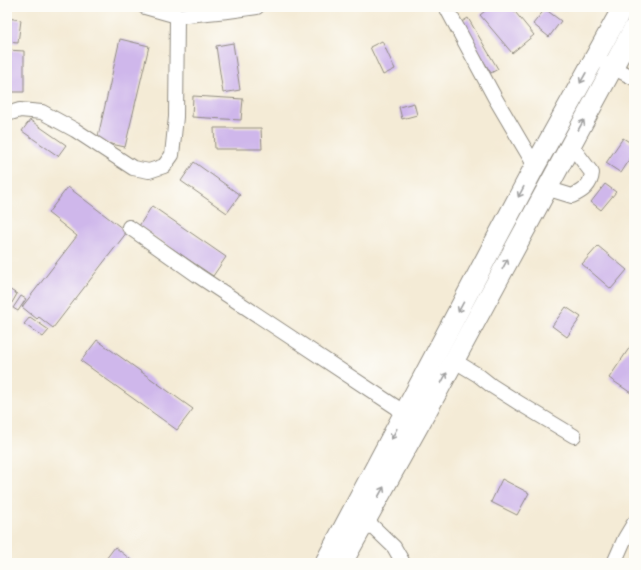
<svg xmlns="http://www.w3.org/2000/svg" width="641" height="570" viewBox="0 0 641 570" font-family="Sriracha,sans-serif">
  <rect width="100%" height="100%" fill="#fdfcf7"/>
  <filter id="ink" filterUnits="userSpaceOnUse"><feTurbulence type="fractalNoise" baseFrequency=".025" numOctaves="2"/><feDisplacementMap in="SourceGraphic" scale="8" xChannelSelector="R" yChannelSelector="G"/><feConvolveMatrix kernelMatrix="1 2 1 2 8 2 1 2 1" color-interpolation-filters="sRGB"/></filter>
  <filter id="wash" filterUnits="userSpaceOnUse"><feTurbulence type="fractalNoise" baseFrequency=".012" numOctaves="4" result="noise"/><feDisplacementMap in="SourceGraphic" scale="16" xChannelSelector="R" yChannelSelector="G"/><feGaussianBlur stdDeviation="0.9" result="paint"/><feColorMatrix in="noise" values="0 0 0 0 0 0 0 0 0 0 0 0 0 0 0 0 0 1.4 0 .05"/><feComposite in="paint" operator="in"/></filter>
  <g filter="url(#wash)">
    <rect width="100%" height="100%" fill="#f4ebd6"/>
    <g id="blocks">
      <!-- building -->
      <g fill="#cfb7eb">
        <path d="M490,7H511L534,35L512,53L480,15Z"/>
        <path d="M545,9L561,21L549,37L533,24Z"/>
        <path d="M7,18L21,20L18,43L7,42Z"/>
        <path d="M468,18L498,69L491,73L460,23Z"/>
        <path d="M120,39L149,46L125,147L97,141Z"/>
        <path d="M382,41L395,69L383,75L370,47Z"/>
        <path d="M233,43L240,90L223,93L216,46Z"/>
        <path d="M7,50L24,51V92H7Z"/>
        <path d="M193,96L243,99L241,120L192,117Z"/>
        <path d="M414,103L417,115L402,119L399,107Z"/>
        <path d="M30,120L66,145L58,156L22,131Z"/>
        <path d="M214,128H261L262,149H215Z"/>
        <path d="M623,138L634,145V153L621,173L606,163Z"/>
        <path d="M194,162L240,195L227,213L181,181Z"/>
        <path d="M605,184L616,192L601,210L591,202Z"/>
        <path d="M68,187L127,232L53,328L39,317L37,319L22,307L77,236L48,213Z"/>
        <path d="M152,206L226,257L213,276L139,226Z"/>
        <path d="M598,246L627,270L611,289L582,264Z"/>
        <path d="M7,288L17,294L9,308L7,307Z"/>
        <path d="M21,296L26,299L18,311L13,308Z"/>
        <path d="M566,307L581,317L567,337L552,326Z"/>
        <path d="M30,317L49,330L43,337L24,324Z"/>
        <path d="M97,340L193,409L177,430L81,361Z"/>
        <path d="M634,341V388L631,393L609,378Z"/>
        <path d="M502,479L529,493L517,515L491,502Z"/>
        <path d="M115,547L135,563H103Z"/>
      </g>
    </g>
  </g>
  <g filter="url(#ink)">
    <use href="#blocks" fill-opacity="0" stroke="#908b80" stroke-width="1"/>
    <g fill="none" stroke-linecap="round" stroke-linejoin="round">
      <defs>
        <g id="minor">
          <path d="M145,7L177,16L228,11L257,7"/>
          <path d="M446,7L495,98L535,166"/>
          <path d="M606,64L634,78"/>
          <path d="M7,114L20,110L42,112L75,130L133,168L149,171L164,166L172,155L176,117L177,16"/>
          <path d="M546,188L572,196C583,191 591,185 592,173L570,144"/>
          <path d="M129,227L197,275L405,413"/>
          <path d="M453,360L478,375L492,386L519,403L574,436"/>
          <path d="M366,520L394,547L402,561L401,563"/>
          <path d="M614,563L625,538L634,523"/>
        </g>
        <g id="highway">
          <path d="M325,563L535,166L623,7"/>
          <path d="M342,563L436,394L634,28"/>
        </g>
      </defs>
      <!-- minor casing -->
      <use href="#minor" stroke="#908b80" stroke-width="16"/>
      <!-- highway casing -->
      <use href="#highway" stroke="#908b80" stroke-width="22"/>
      <!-- minor -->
      <use href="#minor" stroke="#fff" stroke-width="14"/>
      <!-- highway -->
      <use href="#highway" stroke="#fff" stroke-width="20"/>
    </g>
    <!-- one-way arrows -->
    <defs><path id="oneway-shaft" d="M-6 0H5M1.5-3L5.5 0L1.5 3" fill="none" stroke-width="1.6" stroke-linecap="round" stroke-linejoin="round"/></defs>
    <g stroke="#a0a0a0">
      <use href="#oneway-shaft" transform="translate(583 78) rotate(119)"/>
      <use href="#oneway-shaft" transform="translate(581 125) rotate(-61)"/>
      <use href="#oneway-shaft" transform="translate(521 192) rotate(118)"/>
      <use href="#oneway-shaft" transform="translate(505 264) rotate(-62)"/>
      <use href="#oneway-shaft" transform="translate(461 307) rotate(118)"/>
      <use href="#oneway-shaft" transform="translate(444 378) rotate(-62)"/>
      <use href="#oneway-shaft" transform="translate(394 434) rotate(118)"/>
      <use href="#oneway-shaft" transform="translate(381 492) rotate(-61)"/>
    </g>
  </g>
  <!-- margin -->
  <rect width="641" height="570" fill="none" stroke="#fdfcf7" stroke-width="24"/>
</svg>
